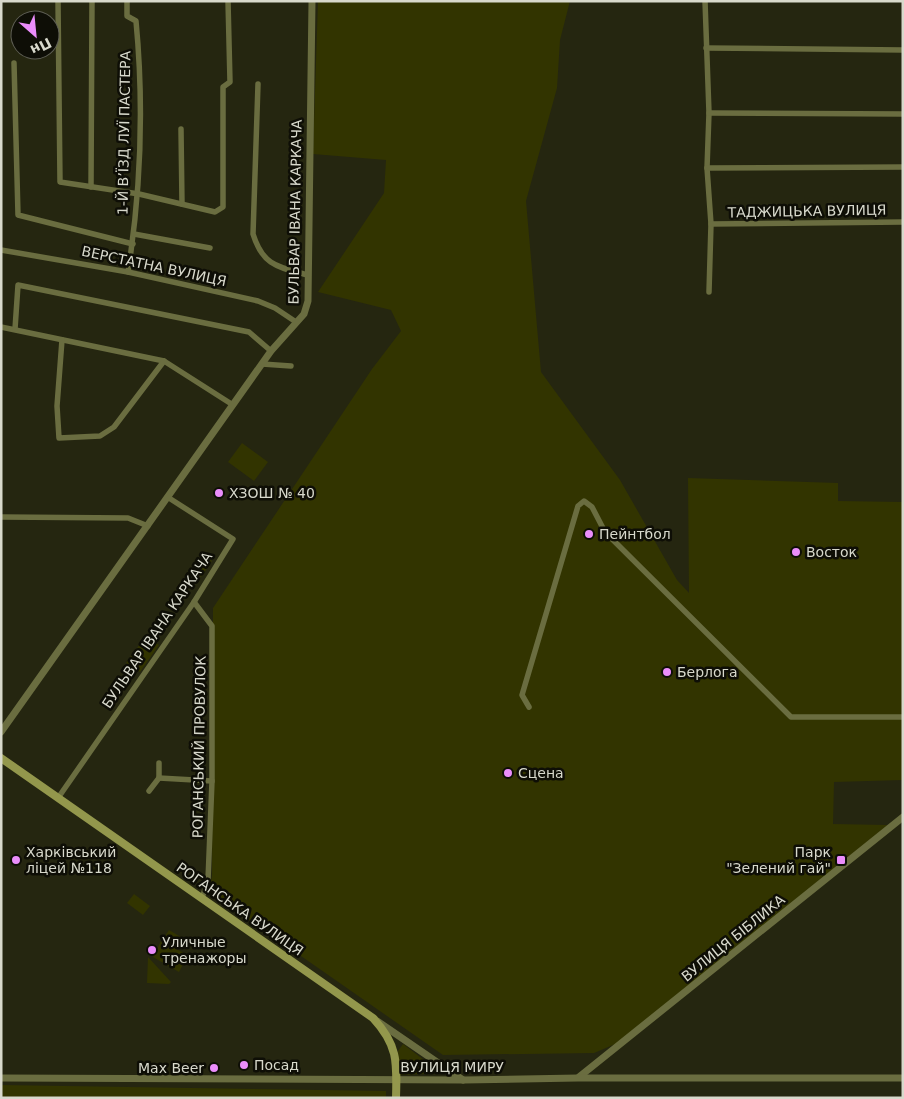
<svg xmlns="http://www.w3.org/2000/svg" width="904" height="1099" viewBox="0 0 904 1099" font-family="'DejaVu Sans',sans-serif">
  <rect width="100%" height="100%" fill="#252610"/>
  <!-- green -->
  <g fill="#323400">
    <path d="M318,1H570L560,40L557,88L526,201L541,372L620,480L677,580L689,593L688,478L838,483V501L903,502V780L834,782L833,824L888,825L620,1042L594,1053L443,1055L209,892L212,876L213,608L372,369L401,331L391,310L318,292L384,193L386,160L313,154Z"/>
    <path d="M242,443L268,462L254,481L228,462Z"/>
    <path d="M205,556L212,561L201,577L193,572Z"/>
    <path d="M146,636L159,645L140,672L126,663Z"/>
    <path d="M134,894L150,906L143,915L127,903Z"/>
    <path d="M169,930L191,943L187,950L165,936Z"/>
    <path d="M161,941L188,955L179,972L153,957Z"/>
    <path d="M148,957L171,982L169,984L147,983Z"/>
    <path d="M403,1044L441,1073L399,1075L398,1051Z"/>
    <path d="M1,1085L386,1091V1098H1Z"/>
  </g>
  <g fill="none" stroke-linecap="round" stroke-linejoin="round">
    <!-- minor -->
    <g stroke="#6a6d40" stroke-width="5.5">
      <path d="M58,1L60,182L139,194L215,212L223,207V87L230,82L228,1"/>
      <path d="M127,1V16L136,21C144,105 141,189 128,272"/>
      <path d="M705,1L709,113L707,168L711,224L709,292"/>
      <path d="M706,48L903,50"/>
      <path d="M14,63L18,215L133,244"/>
      <path d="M258,84L253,234C263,266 278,267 308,275"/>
      <path d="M709,113L903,114"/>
      <path d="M181,129L182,204"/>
      <path d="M707,168L903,167"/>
      <path d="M91,187L92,1"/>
      <path d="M711,224L903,222"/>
      <path d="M134,234L210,248"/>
      <path d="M1,250L128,272L258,301L275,308L296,322"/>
      <path d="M1,327L164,361L233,405"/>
      <path d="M15,329L18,285L249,332L271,351"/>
      <path d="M62,340L57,406L59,438L100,436L114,427L164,361"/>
      <path d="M262,364L291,366"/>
      <path d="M1,517L128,518L148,526"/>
      <path d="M194,602L212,626V781L208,880L202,898"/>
      <path d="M529,707L522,695L578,506L584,501L592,507L605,532L791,717H903"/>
      <path d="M159,778L212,781"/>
      <path d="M149,791L159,778V763"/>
      <path d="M58,798L194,602L233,539L169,498"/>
    </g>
    <!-- tertiary -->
    <g stroke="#6a6d40" stroke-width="7">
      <path d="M1,732L271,351L304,314L308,301L312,1"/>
      <path d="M377,1021L463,1080"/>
      <path d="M579,1077L903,817"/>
      <path d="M1,1078L464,1080L578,1078H903"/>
    </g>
    <!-- secondary -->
    <path stroke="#93974c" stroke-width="8" d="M1,758L373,1018C398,1045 397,1062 396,1098"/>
  </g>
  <!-- markers -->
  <g fill="#eb8dfb" stroke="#0e0e06" stroke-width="2">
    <circle cx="219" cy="493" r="5"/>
    <circle cx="589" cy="534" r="5"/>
    <circle cx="796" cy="552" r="5"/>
    <circle cx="667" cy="672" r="5"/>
    <circle cx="508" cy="773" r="5"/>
    <circle cx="16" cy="860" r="5"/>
    <rect x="836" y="855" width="10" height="10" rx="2.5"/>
    <circle cx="152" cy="950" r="5"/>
    <circle cx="244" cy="1065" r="5"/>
    <circle cx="214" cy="1068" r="5"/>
  </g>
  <g text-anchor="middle" stroke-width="5" stroke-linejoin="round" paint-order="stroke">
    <!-- street labels -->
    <g font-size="14" fill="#d8d9cc" stroke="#0e0e06">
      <text transform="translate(124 133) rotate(-89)" y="5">1-Й В’ЇЗД ЛУЇ ПАСТЕРА</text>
      <text transform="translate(807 211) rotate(-1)" y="5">ТАДЖИЦЬКА ВУЛИЦЯ</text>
      <text transform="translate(295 212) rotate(-89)" y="5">БУЛЬВАР ІВАНА КАРКАЧА</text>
      <text transform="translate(154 266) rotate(12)" y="5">ВЕРСТАТНА ВУЛИЦЯ</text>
      <text transform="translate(157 630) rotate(-56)" y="5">БУЛЬВАР ІВАНА КАРКАЧА</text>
      <text transform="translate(199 747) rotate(-89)" y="5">РОГАНСЬКИЙ ПРОВУЛОК</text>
      <text transform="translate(240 909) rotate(35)" y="5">РОГАНСЬКА ВУЛИЦЯ</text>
      <text transform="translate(733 938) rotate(-39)" y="5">ВУЛИЦЯ БІБЛИКА</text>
      <text x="452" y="1072">ВУЛИЦЯ МИРУ</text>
    </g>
    <!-- poi labels -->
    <g font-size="14" fill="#d8d9cc" stroke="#0e0e06" text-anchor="start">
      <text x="229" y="498">ХЗОШ № 40</text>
      <text x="599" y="539">Пейнтбол</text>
      <text x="806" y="557">Восток</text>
      <text x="677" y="677">Берлога</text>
      <text x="518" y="778">Сцена</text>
      <text x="26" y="857">Харківський<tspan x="26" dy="16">ліцей №118</tspan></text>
      <text x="831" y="857" text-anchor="end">Парк<tspan x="831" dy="16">"Зелений гай"</tspan></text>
      <text x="162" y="947">Уличные<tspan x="162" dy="16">тренажоры</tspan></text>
      <text x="254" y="1070">Посад</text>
      <text x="204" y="1073" text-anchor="end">Max Beer</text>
    </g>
  </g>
  <!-- border -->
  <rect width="904" height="1099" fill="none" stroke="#d8d9cc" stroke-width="5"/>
  <!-- north arrow -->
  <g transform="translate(35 35) rotate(153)"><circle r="24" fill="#0e0e06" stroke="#5f5f55"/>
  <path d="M0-4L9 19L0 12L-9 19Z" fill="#eb8dfb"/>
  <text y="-8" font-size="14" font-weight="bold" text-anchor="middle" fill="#d8d9cc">Пн</text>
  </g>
</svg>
